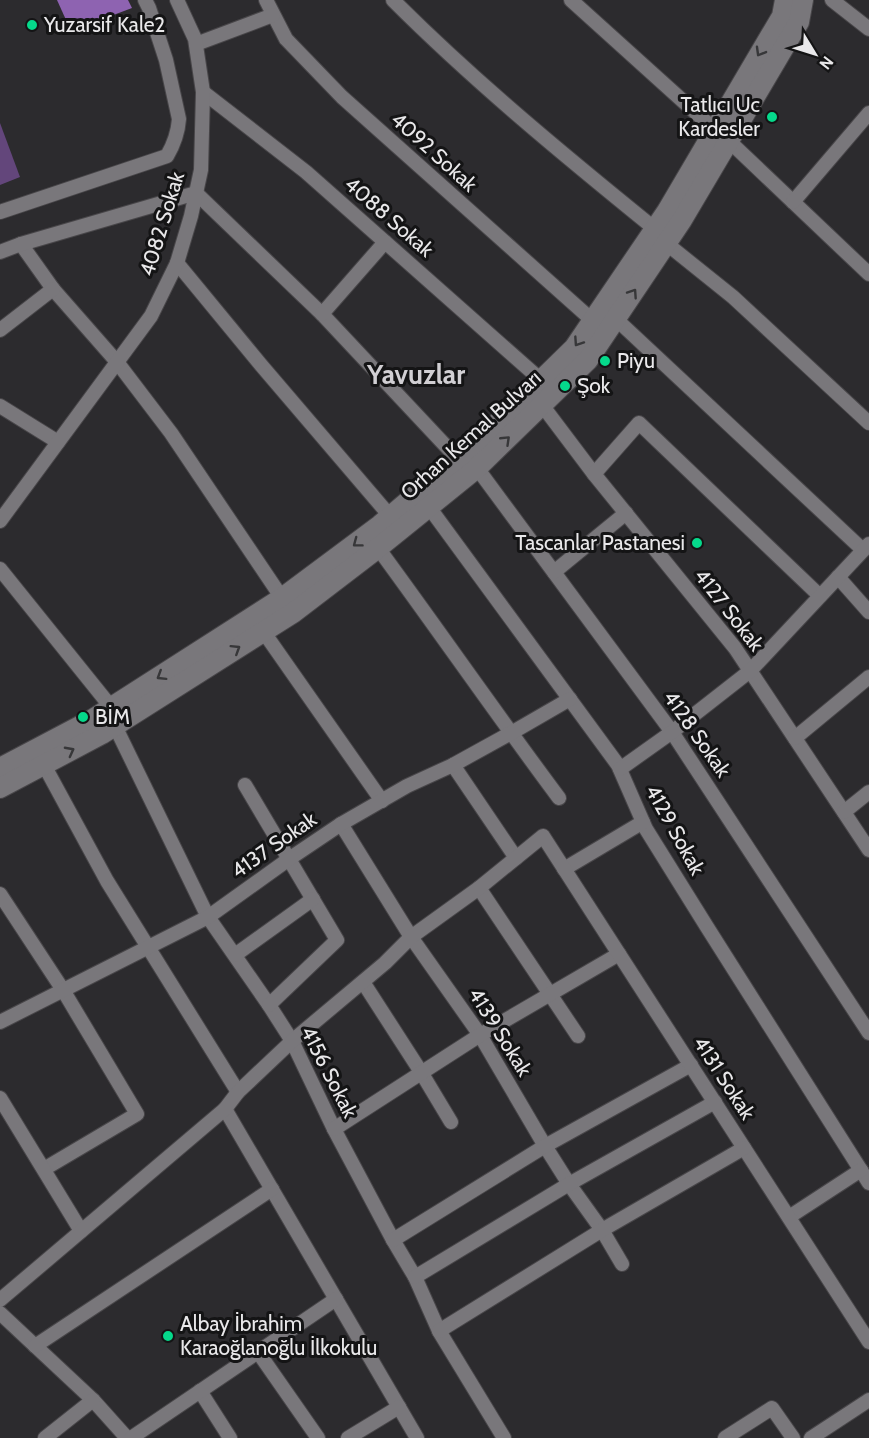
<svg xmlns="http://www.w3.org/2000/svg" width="869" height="1438" viewBox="0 0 869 1438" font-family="Cabin,sans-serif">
  <rect width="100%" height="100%" fill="#2c2b2e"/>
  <!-- green -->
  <path fill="#63467b" d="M0,123L20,177L0,185Z"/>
  <!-- water -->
  <path fill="#8e63b1" d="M57,0H128L132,8L71,31Z"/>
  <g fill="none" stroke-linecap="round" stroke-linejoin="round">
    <defs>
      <g id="street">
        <path d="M266,0L286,39L342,97L592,320"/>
        <path d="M393,0C475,82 565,156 655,229"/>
        <path d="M571,0L715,130"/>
        <path d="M832,0L869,29"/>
        <path d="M196,44L273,15"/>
        <path d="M203,92L306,172L541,380"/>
        <path d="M729,141L869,274"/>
        <path d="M793,202L869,113"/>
        <path d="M0,212L167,156C174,144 178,133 179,119L166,60L149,8L145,0"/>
        <path d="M21,244L53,289L117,362L171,433L282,598"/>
        <path d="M667,244L733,297L869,423"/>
        <path d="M0,252L21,244L196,193L322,314L458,459"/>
        <path d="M177,263L261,365L390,516"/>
        <path d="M322,314L385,242"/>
        <path d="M616,319L863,550"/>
        <path d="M0,330L53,289"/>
        <path d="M542,405L594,474L735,648L869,850"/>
        <path d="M0,406L58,442"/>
        <path d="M477,468L672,732L869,1033"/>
        <path d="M594,474L639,423L820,596"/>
        <path d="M429,507L618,765L646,829L707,927L869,1183"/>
        <path d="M0,521L151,316L177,263L191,216L201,170L203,92L195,39L177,0"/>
        <path d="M378,548C439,631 497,715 559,798"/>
        <path d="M0,569L111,707"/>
        <path d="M554,572L626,513"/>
        <path d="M838,577L869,612"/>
        <path d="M263,631L382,801"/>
        <path d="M115,726L208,917L269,1005L292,1041L334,1129L393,1240L415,1277L439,1331L504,1438"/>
        <path d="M795,738L869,677"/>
        <path d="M44,765L107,881L238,1092"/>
        <path d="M453,765L516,858"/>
        <path d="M620,769L672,732L750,671L869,544"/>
        <path d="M245,785L337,940L269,1005"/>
        <path d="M844,812L869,792"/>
        <path d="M341,824L411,937L480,1035L545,1146L569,1184L602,1230L622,1264"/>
        <path d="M564,869L643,822"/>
        <path d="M479,888L578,1036"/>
        <path d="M0,894L63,990L137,1114L44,1169"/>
        <path d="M235,955L313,899"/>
        <path d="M363,982L421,1072L451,1122"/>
        <path d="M0,1022L208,917L289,859L341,824L407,786L453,765L511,733L570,699"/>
        <path d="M0,1098L81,1231"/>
        <path d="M225,1109L417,1438"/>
        <path d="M334,1129L480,1035L619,954"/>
        <path d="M789,1217L861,1170"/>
        <path d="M393,1240L545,1146L691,1065"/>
        <path d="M415,1277L569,1184L715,1102"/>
        <path d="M0,1300L225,1109L238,1092L292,1041L385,963L411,937L479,888L543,836L869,1342"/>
        <path d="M0,1313L93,1400L127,1438"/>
        <path d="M439,1331L602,1230L744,1148"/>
        <path d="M35,1346L272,1189"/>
        <path d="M258,1352L318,1438"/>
        <path d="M200,1391L230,1438"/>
        <path d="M45,1438L93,1400"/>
        <path d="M131,1438L336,1299"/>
        <path d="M348,1438L399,1407"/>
        <path d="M725,1438L772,1408L793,1438"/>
        <path d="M811,1438L869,1400"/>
      </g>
      <g id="secondary">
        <path d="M0,768L93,719L282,598L380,525L479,441L574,348L667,211L782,16L785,0"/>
        <path d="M0,788L102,734L293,613L378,548L477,468L588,360L682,220L799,22L803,0"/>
      </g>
    </defs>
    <!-- street casing -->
    <use href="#street" stroke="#484649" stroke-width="16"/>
    <!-- secondary casing -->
    <use href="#secondary" stroke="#484649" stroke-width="22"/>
    <!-- street -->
    <use href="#street" stroke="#79777b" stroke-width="14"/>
    <!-- secondary -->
    <use href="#secondary" stroke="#79777b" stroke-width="20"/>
  </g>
  <!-- one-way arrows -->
  <defs><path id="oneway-chevron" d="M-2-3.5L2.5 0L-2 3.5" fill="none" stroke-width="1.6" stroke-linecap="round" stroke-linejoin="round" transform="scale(1.5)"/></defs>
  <g stroke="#373739">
    <use href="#oneway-chevron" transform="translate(760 52) rotate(120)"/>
    <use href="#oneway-chevron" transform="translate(633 293) rotate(-56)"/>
    <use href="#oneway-chevron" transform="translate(578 342) rotate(124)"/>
    <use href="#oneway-chevron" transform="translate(506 440) rotate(-44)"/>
    <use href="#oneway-chevron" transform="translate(357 543) rotate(143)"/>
    <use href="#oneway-chevron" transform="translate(236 649) rotate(-32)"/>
    <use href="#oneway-chevron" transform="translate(161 676) rotate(148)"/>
    <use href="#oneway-chevron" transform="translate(70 751) rotate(-28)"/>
  </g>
  <!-- markers -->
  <g fill="#05d98b" stroke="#141415" stroke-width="2">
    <circle cx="32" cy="25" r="6"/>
    <circle cx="772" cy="117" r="6"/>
    <circle cx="605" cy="361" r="6"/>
    <circle cx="565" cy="386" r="6"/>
    <circle cx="697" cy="543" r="6"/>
    <circle cx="83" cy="717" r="6"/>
    <circle cx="168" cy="1336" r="6"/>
  </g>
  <g text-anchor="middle" stroke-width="6" stroke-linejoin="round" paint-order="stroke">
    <!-- poi labels -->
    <g font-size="21" fill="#e9e8ea" stroke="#141415" text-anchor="start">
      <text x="44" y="32">Yuzarsif Kale2</text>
      <text x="760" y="112" text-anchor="end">Tatlıcı Uc<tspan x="760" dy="24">Kardesler</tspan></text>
      <text x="617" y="368">Piyu</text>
      <text x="577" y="393">Şok</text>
      <text x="685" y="550" text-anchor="end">Tascanlar Pastanesi</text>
      <text x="95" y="724">BİM</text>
      <text x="180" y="1331">Albay İbrahim<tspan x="180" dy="24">Karaoğlanoğlu İlkokulu</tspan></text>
    </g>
    <!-- street labels -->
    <g font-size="21" fill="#e9e8ea" stroke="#141415">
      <text transform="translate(434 152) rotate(42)" y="7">4092 Sokak</text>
      <text transform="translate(389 217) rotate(41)" y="7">4088 Sokak</text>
      <text transform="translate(162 224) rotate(-73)" y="7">4082 Sokak</text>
      <text transform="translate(471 435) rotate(-42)" y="7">Orhan Kemal Bulvarı</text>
      <text transform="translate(729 610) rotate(52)" y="7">4127 Sokak</text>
      <text transform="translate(697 734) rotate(55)" y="7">4128 Sokak</text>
      <text transform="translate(675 830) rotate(61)" y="7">4129 Sokak</text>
      <text transform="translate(274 845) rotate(-35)" y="7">4137 Sokak</text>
      <text transform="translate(500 1032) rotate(58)" y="7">4139 Sokak</text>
      <text transform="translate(329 1072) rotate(63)" y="7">4156 Sokak</text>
      <text transform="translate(724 1078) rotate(57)" y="7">4131 Sokak</text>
    </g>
    <!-- district labels -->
    <g font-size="27" font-weight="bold" fill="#d1cfd3" stroke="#141415">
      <text x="416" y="384">Yavuzlar</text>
    </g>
  </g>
  <!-- north arrow -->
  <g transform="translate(815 54) rotate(128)" stroke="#141415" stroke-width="4.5" paint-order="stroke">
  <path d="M0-4.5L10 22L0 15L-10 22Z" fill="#e9e8ea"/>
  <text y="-9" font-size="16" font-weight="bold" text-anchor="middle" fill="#e9e8ea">N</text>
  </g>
</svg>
